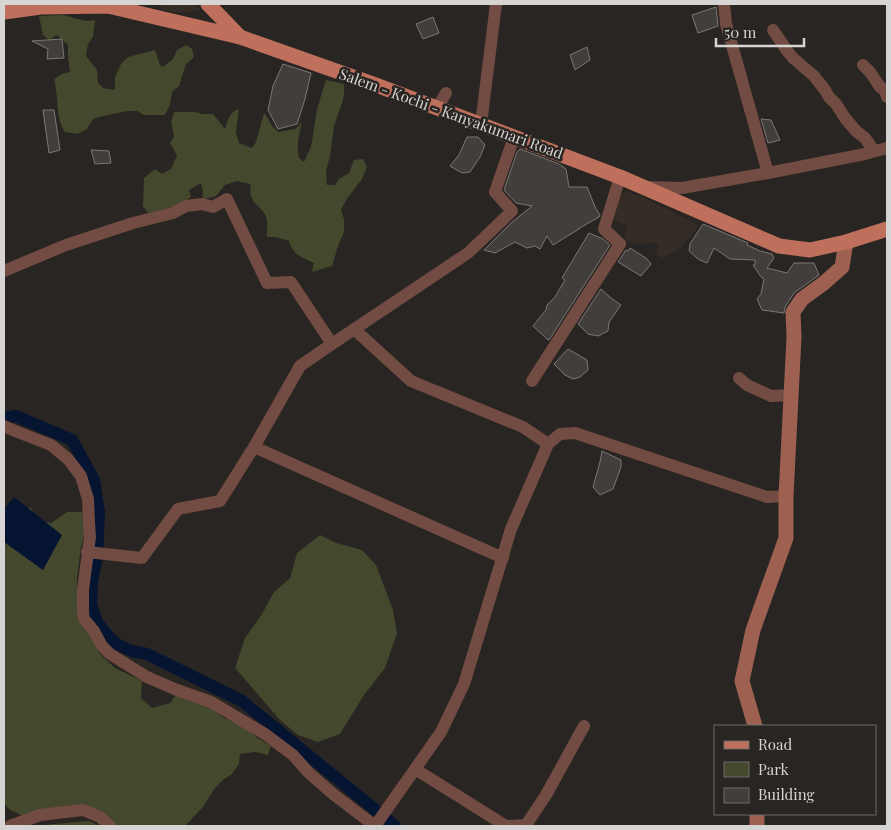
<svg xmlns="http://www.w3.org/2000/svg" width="891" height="830" viewBox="0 0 891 830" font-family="'Playfair Display',serif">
  <rect width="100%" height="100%" fill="#282522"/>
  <!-- built -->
  <g fill="#352c25">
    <path d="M157,4H196L200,10L189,12H173L162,9Z"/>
    <path d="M624,191L643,197L698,225L691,237L686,239L681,248L663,258L655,254L659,245L652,243L635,244L624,239L628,226L612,219L617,202Z"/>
  </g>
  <!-- green -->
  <g fill="#44482c">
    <path d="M63,15L86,21L95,20L93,37L88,44L86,56L97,70L98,83L103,88L115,90V77L121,64L128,57L155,50L160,65L163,67L173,59L177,50L186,45L192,49L194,57L186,64L179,86L172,92L170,105L165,115H144L137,111H128L103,116L93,119L87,129L78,134L65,132C55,118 59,96 54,79L62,74L70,72L68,57V45L57,35L49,40L43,35L39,16Z"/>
    <path d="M326,80L344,84V93L343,100L334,126L330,156L326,171L327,185H335L339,179L349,173L354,160L363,159L367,167L362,179L346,200L341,210L344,219V232L338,246L332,266L312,272L314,263C301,257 293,255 289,241L276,237H267C266,231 268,225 267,220C265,209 254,206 251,196C250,193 251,187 250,184L237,181L225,185L216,196L202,200L203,192L201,183L189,190L191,197C177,206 164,210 148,213L143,206L144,178L155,169L162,174L171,169L177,155L170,143L174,136L171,122L174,112H195L203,114H213L225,129C228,120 229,112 239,109L236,132L239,143L252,148L256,142L264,113C271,121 269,125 279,132L295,129L302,122C299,134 296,145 299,158L304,162L311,147L317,109Z"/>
    <path d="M20,508H31L36,520L51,523L67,512H82L85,532L81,547L77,578L78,599V619L91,635L99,653L115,668L142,681L141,698L152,708L170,703L176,695L210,707L224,718L244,725L256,737L271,746L268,755L256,752L240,754L239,764L231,775L224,779L215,788L202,808L185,826H116L100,816L21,815L10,810L4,803V520Z"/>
    <path d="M320,535L336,543L362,550L376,565L393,610L397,633L385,668L364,695L340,734L318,742L298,735L281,721L235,668L245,638L262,614L274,592L290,578L297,553Z"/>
    <path d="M89,821L100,826H32Z"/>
  </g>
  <!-- water -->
  <path fill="#051431" d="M14,497L62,535L43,570L4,542V509Z"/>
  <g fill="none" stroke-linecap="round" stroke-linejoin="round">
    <!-- canal -->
    <path stroke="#051431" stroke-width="12" d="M4,418L16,416L72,440L94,480L99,512L97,556L92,582L91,604L97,622L108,636L117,644L131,651L147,654L242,701L395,826"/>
  </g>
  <!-- building -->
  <g fill="#423e3c" stroke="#7c7774">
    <path d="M716,7L718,26L698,33L692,15Z"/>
    <path d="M433,17L439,33L423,39L416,24Z"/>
    <path d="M62,39L64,58L47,59L48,49L32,41Z"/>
    <path d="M587,47L590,60L575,70L570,55Z"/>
    <path d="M283,64L311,73L305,99L297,124L278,129L268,110L273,86Z"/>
    <path d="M43,110H54L60,150L49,153Z"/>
    <path d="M761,119L771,120L780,140L768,143Z"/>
    <path d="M467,137H478L485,145L480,157L470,172L462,173L450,166L459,155Z"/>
    <path d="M520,149L559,164L566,169L569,187H587L596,209L600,215L599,217L578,229H579L553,245L547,236L540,249L535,246L527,248L515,242L495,253L484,250L511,223L532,206L516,203L504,190L517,152Z"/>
    <path d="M91,150L109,151L111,163L95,164Z"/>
    <path d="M703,224L748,243L747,245L760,251L772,254L774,258L767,268L787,273L794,263H814L819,275L794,293L785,307L784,313L762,310L757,299L761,294L764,279L761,277L753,265H755V260L730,259L714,248L707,263L698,259L689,251L690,244Z"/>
    <path d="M589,233L603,239L610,245L549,340H548L533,326L546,310L547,305L555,297L565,280L562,278Z"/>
    <path d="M630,248L646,258L651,264L641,276L618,262L626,250L628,251Z"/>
    <path d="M601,289L611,298L621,305L609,322L608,331L598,336L588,334L578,324Z"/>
    <path d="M568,349L587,360L588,370L580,377L573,379L565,375L554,364Z"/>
    <path d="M602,451L621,460V467L613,489L600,495L593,487L600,462Z"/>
  </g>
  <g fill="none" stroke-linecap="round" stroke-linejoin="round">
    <!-- street -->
    <g stroke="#724c42" stroke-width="12">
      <path d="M724,4L726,24L768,173"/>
      <path d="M773,30L788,52L793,58L814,76L825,90L829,97L836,104L845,118L856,131L865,138L874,151"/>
      <path d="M863,65L870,72L880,87L885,90L887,97"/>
      <path d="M437,108L446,93"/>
      <path d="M481,124L496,4"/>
      <path d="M646,187L682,188L768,173L865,154L887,148"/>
      <path d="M4,271L66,245L133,223L173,213L186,206L202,204L213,207L227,199L267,283L291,282L332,344L468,253L512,211L495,192L514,137"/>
      <path d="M354,329L411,381L523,427L548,444"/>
      <path d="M739,378L747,385L771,396L792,395"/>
      <path d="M532,381L620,244L604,229L620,177"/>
      <path d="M4,426L15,431L51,445L68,459L81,476L88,499L89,522L90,537L83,590V612L84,619L94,631L102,646L110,654L147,677L177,690L211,702L265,734L293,755L309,773L333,794L375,826"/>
      <path d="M254,447L503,558"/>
      <path d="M87,552L142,558L178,509L220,501L254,447L300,366L332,344"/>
      <path d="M415,769L506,826L526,825L546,795L584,726"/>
      <path d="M10,826L40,815L83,810L100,817L110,826"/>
      <path d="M375,826L441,732L464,684L511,529L548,444L560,434L575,433L767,497L786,496"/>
    </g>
    <!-- secondary -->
    <g stroke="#9d6051" stroke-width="15">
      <path d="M755,726L742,681L753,630L786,538V496L794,337L793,312L802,299L824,283L842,267L846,242"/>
      <path d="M757,826V814"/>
    </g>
    <!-- primary -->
    <g stroke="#be705c" stroke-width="15">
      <path d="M208,4L240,37"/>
      <path d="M4,12L41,7L108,6L240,37L376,85L620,177L779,246L810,250L846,242L887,229"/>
    </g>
  </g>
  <g text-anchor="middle" stroke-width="5" stroke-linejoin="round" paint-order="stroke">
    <!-- street labels -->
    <g font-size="15" fill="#d7d5d3" stroke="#282522">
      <text transform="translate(451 114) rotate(20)" y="5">Salem - Kochi - Kanyakumari Road</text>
    </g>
  </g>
  <!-- border -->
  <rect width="891" height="830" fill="none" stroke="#d7d5d3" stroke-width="10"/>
  <!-- legend -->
  <rect x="714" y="725" width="162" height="90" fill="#282522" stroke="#6e6b69"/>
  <rect x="724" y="741" width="25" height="8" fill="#be705c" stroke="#6e6b69"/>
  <text x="758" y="750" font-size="15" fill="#d7d5d3">Road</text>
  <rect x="724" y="762" width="25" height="15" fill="#44482c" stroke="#6e6b69"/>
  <text x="758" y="775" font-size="15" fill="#d7d5d3">Park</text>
  <rect x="724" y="788" width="25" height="15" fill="#423e3c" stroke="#6e6b69"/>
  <text x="758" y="800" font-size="15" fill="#d7d5d3">Building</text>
  <!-- scale -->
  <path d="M716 38v8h88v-8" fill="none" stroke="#d7d5d3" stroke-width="2.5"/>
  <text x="724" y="38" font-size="15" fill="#d7d5d3" stroke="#282522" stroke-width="4" paint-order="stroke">50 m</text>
</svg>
